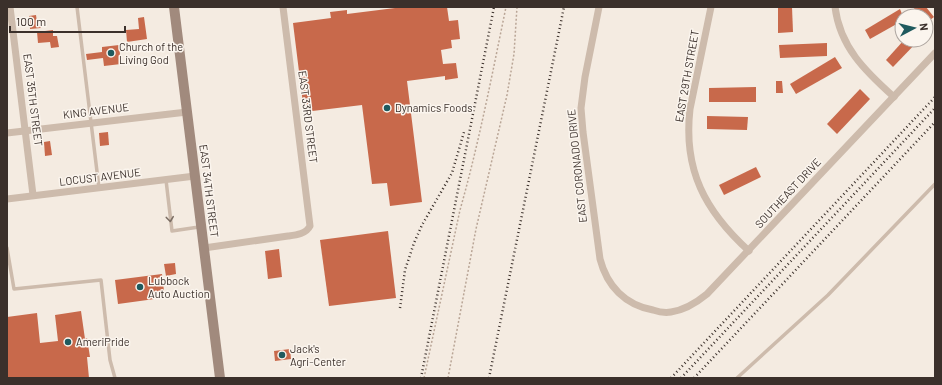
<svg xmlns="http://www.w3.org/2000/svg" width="942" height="385" viewBox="0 0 942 385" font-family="Barlow,sans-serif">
  <rect width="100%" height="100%" fill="#f4ebe1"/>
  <!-- building -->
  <g fill="#c8694b">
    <path d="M395,7H447L449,21L458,20L460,39L451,40L452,48L441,50L443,64L456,63L458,78L445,80V76L407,81L422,202L390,206L387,183L372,184L362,105L304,112L293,23L331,18L330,12L347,10V14L395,8Z"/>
    <path d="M778,7H792L793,32L778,33Z"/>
    <path d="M913,7H926L934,17L926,23V16H920Z"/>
    <path d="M900,9L902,14V21L870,39L865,30Z"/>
    <path d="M36,15L37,22H40L41,28L30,29L29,16Z"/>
    <path d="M144,17L147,39L127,42L126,30L139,29L138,18Z"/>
    <path d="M53,30V36H57L59,47L51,48L50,42L38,43L37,32Z"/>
    <path d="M904,40H919L893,67L886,60Z"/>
    <path d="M827,43V56L780,58L779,45Z"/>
    <path d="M119,45L121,64L104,66L103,58L87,60L86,54L102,52V47Z"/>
    <path d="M835,57L842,68L796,94L790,84Z"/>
    <path d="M776,81H782L783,93H776Z"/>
    <path d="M756,87V102H709V88Z"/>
    <path d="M860,89L870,99L837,134L827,124Z"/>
    <path d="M707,116L748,117L747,130L707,129Z"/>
    <path d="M108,132L109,145L100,146L99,133Z"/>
    <path d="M50,141L52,155L45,156L44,142Z"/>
    <path d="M756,167L761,177L724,195L719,185Z"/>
    <path d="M388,231L396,298L329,306L320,240Z"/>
    <path d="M279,249L282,277L268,279L265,251Z"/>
    <path d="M175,263L176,274L166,276L164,264Z"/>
    <path d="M162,274L164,291L162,292V298L118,304L115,280Z"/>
    <path d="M81,311L85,339L87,338L90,357H87L89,378H7V317L37,313L40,343L58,341L55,315Z"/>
    <path d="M290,349L291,359L275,361L274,351Z"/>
  </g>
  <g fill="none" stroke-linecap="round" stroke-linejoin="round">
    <!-- path -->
    <g stroke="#b9a596" stroke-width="1.5" stroke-dasharray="2 2" stroke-linecap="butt">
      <path d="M424,378L460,210C479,143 492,75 506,7"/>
      <path d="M448,378L476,229L507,95L514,54L517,7"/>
    </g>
    <!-- lane -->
    <g stroke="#cdbbac" stroke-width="3.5">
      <path d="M77,7L99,188"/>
      <path d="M166,180L172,231L199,227"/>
      <path d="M7,248L14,289L101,280L110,360L115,378"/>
      <path d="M737,378L828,295L935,184"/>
    </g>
    <!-- street -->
    <g stroke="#cdbbac" stroke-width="7">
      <path d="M10,7L33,195"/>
      <path d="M599,7L585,77L581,108L583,132L600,259C607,286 625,305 653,310C659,312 665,313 671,312C685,310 696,303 707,294L935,53"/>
      <path d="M711,7L690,109C683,170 705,211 749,251"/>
      <path d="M835,7C840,47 865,71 894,97"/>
      <path d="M7,133L187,112"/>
      <path d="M7,199L195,176"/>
      <path d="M204,248L288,236C296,235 306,234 310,226L283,7"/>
    </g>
    <!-- secondary -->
    <path stroke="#a18a7d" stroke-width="10" d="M174,7L220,378"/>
    <!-- rail -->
    <g stroke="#3b302b" stroke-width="2.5" stroke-dasharray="1 3" stroke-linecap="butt">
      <path d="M400,308L405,270L414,243L422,225L452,173L464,132"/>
      <path d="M421,378L494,7"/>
      <path d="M489,378L564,7"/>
      <path d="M671,378L935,97"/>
      <path d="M681,378L935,108"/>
      <path d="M694,378L935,122"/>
    </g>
  </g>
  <!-- one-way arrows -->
  <defs><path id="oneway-chevron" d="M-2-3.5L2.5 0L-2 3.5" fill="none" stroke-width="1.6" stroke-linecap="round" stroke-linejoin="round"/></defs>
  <use stroke="#7d6f65" href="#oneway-chevron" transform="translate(170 219) rotate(83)"/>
  <!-- markers -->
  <g fill="#1f5a5e" stroke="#fbf5ee" stroke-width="1.5">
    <circle cx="111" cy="53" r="4"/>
    <circle cx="387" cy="108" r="4"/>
    <circle cx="140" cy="287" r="4"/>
    <circle cx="68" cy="342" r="4"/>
    <circle cx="282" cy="355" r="4"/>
  </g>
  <g text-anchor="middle" stroke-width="3" stroke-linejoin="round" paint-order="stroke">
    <!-- poi labels -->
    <g font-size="11" fill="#3b302b" stroke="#fbf5ee" text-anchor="start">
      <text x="119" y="51">Church of the<tspan x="119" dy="13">Living God</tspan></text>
      <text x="395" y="112">Dynamics Foods</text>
      <text x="148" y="285">Lubbock<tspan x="148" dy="13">Auto Auction</tspan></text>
      <text x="76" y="346">AmeriPride</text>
      <text x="290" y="353">Jack's<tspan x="290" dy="13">Agri-Center</tspan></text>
    </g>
    <!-- street labels -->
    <g font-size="11" fill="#3b302b" stroke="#fbf5ee">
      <text transform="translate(687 76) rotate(-80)" y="4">EAST 29TH STREET</text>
      <text transform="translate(33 100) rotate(83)" y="4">EAST 35TH STREET</text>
      <text transform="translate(96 111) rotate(-7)" y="4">KING AVENUE</text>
      <text transform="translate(308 117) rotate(83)" y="4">EAST 33RD STREET</text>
      <text transform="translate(577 166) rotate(-96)" y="4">EAST CORONADO DRIVE</text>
      <text transform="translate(100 177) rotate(-7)" y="4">LOCUST AVENUE</text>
      <text transform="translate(209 191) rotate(83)" y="4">EAST 34TH STREET</text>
      <text transform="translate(788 193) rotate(-47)" y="4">SOUTHEAST DRIVE</text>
    </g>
  </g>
  <!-- border -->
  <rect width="942" height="385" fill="none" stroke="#3b302b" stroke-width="16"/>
  <!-- north arrow -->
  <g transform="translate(914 28) rotate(83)"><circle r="19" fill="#fbf5ee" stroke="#aea6a0"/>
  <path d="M0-3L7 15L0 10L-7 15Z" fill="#1f5a5e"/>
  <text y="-6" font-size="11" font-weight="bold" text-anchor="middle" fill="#3b302b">N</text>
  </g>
  <!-- scale -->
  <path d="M10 26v6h115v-6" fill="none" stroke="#3b302b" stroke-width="2"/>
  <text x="16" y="26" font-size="12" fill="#3b302b" stroke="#fbf5ee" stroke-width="3" paint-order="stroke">100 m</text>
</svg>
